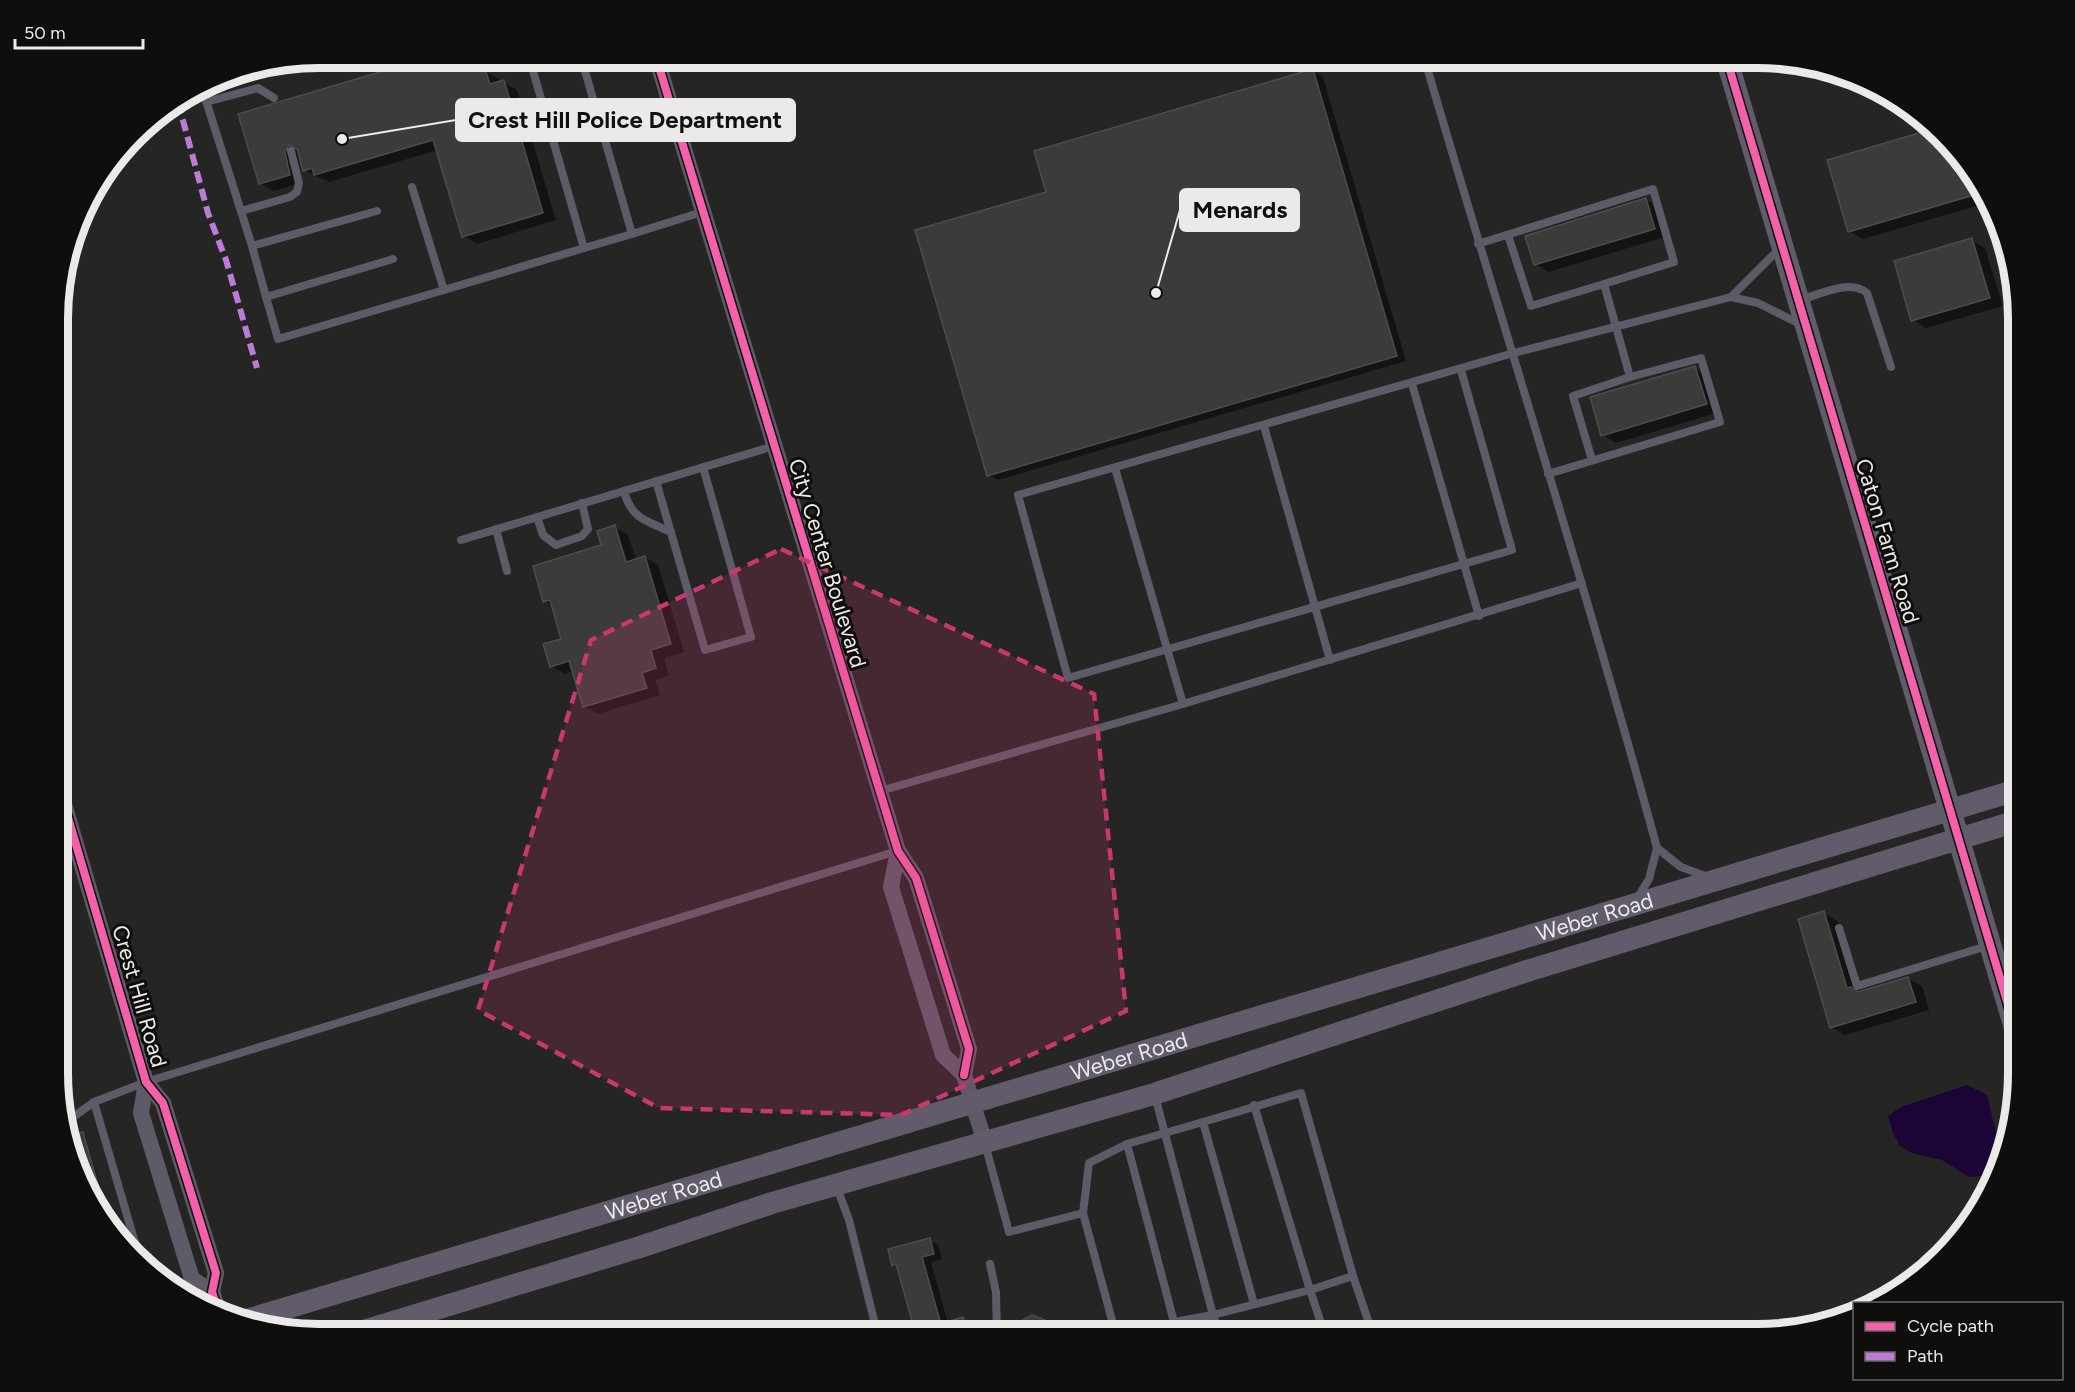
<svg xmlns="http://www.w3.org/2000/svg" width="2075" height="1392" viewBox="0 0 2075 1392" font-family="Figtree,sans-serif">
  <rect width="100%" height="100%" fill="#252524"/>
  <!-- water -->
  <path fill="#1d0437" d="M1967,1085L1987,1095L2002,1158L1989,1175L1969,1177L1942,1160L1912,1153L1900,1146L1893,1133L1888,1116L1901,1107Z"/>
  <!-- shadow -->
  <g fill="#0007">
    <path d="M875,57H893L881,60Z"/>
    <path d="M485,71L499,79L500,83L503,82L517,90L556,220L477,244L463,236L438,150L329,182L304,170L300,156L298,160L303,182L274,191L260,183L240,115Z"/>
    <path d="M1313,71L1323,77L1406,361L998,480L988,475L1048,193Z"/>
    <path d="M1930,132L1983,188L1987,203L1863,239L1849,231Z"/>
    <path d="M1646,200L1659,207L1668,236L1549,272L1535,264Z"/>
    <path d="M1972,240L1985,248L2003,306L1926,328L1913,320Z"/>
    <path d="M1695,368L1709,376L1720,412L1616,443L1603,435Z"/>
    <path d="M615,527L628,535L636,560L645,557L658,565L684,652L664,658L669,676L655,680L660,695L598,714L584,706L574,671L565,674L551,666L563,640L553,606L545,601L603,546Z"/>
    <path d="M1824,913L1838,921L1859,994L1908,979L1922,986L1929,1010L1845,1035L1831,1027Z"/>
    <path d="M82,1134L85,1135L112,1225L92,1204L70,1137Z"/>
    <path d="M929,1240L938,1245L942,1259L931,1262L948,1323L963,1319L972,1324L976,1335H887L916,1327L899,1268L893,1265Z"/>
    <path d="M1030,1317L1048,1322L1053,1329V1335H1032Z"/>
  </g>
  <!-- building -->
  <g fill="#3b3b3a" stroke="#4c4c4a" stroke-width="1.5">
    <path d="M431,57H461L485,69L490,84L504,80L543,213L462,237L433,140L314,175L312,168L303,171L297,149L289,145L285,152L290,175L259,184L238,114Z"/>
    <path d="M1313,69L1397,356L987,476L915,230L1046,192L1034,151Z"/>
    <path d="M1929,130L1984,192L1848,232L1827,160Z"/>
    <path d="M1646,198L1655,229L1534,265L1525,236Z"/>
    <path d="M1972,238L1990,298L1911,321L1894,261Z"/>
    <path d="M1695,366L1707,404L1601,436L1590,397Z"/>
    <path d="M615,525L626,562L645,556L671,644L651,650L656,668L642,673L647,688L583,707L569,661L550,667L543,644L561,639L550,600L543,602L533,566L601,545L597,531Z"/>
    <path d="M1824,911L1847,988L1851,987L1858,992L1908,977L1916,1002L1830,1028L1798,919Z"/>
    <path d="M83,1132L102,1198L91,1201L69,1136Z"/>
    <path d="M930,1238L934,1254L922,1257L941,1324L963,1317L969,1335H916L896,1264L892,1266L888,1249Z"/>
    <path d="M1032,1315L1045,1320L1049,1335H1018L1023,1320Z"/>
  </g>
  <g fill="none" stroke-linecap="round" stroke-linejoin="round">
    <!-- lane -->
    <g stroke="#5f5a68" stroke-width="8">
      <path d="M529,57L584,248L632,234L581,57"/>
      <path d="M1424,57C1501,321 1585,583 1657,848L1649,879L1636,900"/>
      <path d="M1728,62L1743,57"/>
      <path d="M202,88L252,246"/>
      <path d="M206,102L258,88L274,98"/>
      <path d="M412,187L444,290L584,248"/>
      <path d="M241,211L290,197L297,192L299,183L291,151"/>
      <path d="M632,234L702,212"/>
      <path d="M1508,235L1531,306L1604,284"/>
      <path d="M1478,244L1653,189L1674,262L1604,284L1630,377L1701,358L1720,422L1548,474"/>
      <path d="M1780,248L1731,297L1758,303L1802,325"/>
      <path d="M393,259L266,297L278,339L444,290"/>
      <path d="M266,297L252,246L377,211"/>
      <path d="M1800,300C1819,295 1850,278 1867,293L1891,367"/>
      <path d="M1461,370L1512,550L1068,678L1018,495L1510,354L1731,297"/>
      <path d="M1412,384L1479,616"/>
      <path d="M1264,426L1330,660"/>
      <path d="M1592,460L1573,396L1630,377"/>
      <path d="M1115,468L1183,704"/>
      <path d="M656,481L705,650L751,637L703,467"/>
      <path d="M624,491C631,519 647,521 671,532"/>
      <path d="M537,517L543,535L556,545L582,536L588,529L582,503"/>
      <path d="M496,529L507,571"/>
      <path d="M461,540L774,446"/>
      <path d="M880,791L1183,704L1582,583"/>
      <path d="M1657,848L1681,867L1708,877"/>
      <path d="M1839,928L1857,986L1990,945"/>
      <path d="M1155,1096L1213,1315L1310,1290L1254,1105"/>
      <path d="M94,1102L138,1253"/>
      <path d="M1203,1122L1301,1093L1353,1276L1310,1290L1325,1335"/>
      <path d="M65,1123L94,1102L146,1082L897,851"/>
      <path d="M985,1144L1009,1232L1083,1213"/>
      <path d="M1127,1144L1174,1322L1173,1335"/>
      <path d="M836,1185L849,1220L877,1332"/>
      <path d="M990,1264L996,1292L997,1335"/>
      <path d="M1353,1276L1373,1335"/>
      <path d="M1116,1335L1083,1213L1089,1163L1127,1144L1203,1122L1254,1304"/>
      <path d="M1141,1335L1174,1322L1213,1315L1220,1335"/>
    </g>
    <!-- street -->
    <g stroke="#5f5a68" stroke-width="16">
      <path d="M656,57L898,851L916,878L969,1049L964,1075"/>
      <path d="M59,787L146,1082L163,1103L216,1273L212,1292L219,1313"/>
      <path d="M898,851L891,887L943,1055L964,1075L985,1143"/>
      <path d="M146,1082L141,1113L192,1279L212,1292"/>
    </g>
    <!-- secondary -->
    <g stroke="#615b6b" stroke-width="22">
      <path d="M1726,57L2017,1035"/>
      <path id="s1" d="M240,1322L2017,790"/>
      <path d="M350,1335L640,1247L772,1203L1154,1094L1527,971L2017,821"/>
    </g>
    <!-- quiet -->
    <path stroke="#bd7bd9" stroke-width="6" stroke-dasharray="12 6" stroke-linecap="butt" d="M178,102L208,213L226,260L257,368"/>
    <defs>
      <g id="cycleway">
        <path d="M656,57L898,851L916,878L969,1049L964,1075"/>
        <path d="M1726,57L2017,1035"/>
        <path d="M59,787L146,1082L163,1103L216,1273L212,1292L219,1313"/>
      </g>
    </defs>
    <!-- cycleway casing -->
    <use href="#cycleway" stroke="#0f0e0d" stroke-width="11"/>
    <!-- cycleway -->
    <use href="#cycleway" stroke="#f560ab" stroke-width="8"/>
  </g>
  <!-- marked area -->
  <path fill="#c83870" fill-opacity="0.2" stroke="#c83870" stroke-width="4.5" stroke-dasharray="12 8" stroke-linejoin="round" d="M781,549L1094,694L1126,1011L901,1115L659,1108L478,1010L591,640Z"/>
  <g text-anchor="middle" stroke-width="6" stroke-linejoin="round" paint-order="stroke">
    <!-- street labels -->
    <g font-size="22" fill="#ebeae8" stroke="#0f0e0d">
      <text transform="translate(1888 541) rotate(73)" y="8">Caton Farm Road</text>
      <text transform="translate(828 563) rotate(73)" y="8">City Center Boulevard</text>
      <text dy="8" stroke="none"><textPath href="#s1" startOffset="1414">Weber Road</textPath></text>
      <text transform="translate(140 996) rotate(74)" y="8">Crest Hill Road</text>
      <text dy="8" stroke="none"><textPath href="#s1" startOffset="928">Weber Road</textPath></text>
      <text dy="8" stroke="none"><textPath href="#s1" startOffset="442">Weber Road</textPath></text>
    </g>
  </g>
  <!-- crop -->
  <path d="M0 0H2075V1392H0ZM319 68H1757A251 251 0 0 1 2008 319V1073A251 251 0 0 1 1757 1324H319A251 251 0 0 1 68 1073V319A251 251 0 0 1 319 68Z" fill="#0f0e0d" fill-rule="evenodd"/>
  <path fill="none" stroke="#ebeae8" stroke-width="8" d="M319 68H1757A251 251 0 0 1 2008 319V1073A251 251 0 0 1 1757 1324H319A251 251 0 0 1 68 1073V319A251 251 0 0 1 319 68Z"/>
  <!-- callouts -->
  <path fill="none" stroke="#ebeae8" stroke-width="2" d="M342 139L456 120M1156 293L1180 210"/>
  <g fill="#ebeae8" stroke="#0f0e0d" stroke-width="2">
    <circle cx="342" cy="139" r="6"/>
    <circle cx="1156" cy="293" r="6"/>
  </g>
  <g fill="#ebeae8" stroke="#ebeae8" stroke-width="2">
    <rect x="456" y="99" width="339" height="42" rx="6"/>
    <rect x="1180" y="189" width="119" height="42" rx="6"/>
  </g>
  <g font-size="24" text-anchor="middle" font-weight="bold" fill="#111">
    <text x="625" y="128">Crest Hill Police Department</text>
    <text x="1240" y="218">Menards</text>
  </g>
  <!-- legend -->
  <rect x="1853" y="1302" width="210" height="78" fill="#0f0e0d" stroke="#676665" stroke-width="1.5"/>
  <rect x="1865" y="1322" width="30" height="9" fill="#f560ab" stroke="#676665" stroke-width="1.5"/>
  <text x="1907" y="1332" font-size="18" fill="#ebeae8">Cycle path</text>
  <rect x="1865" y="1352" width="30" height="9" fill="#bd7bd9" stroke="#676665" stroke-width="1.5"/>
  <text x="1907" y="1362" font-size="18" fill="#ebeae8">Path</text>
  <!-- scale -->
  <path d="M15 39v9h128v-9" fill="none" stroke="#ebeae8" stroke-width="3"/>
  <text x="24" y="39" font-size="18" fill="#ebeae8" stroke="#0f0e0d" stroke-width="4.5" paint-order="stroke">50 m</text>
</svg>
